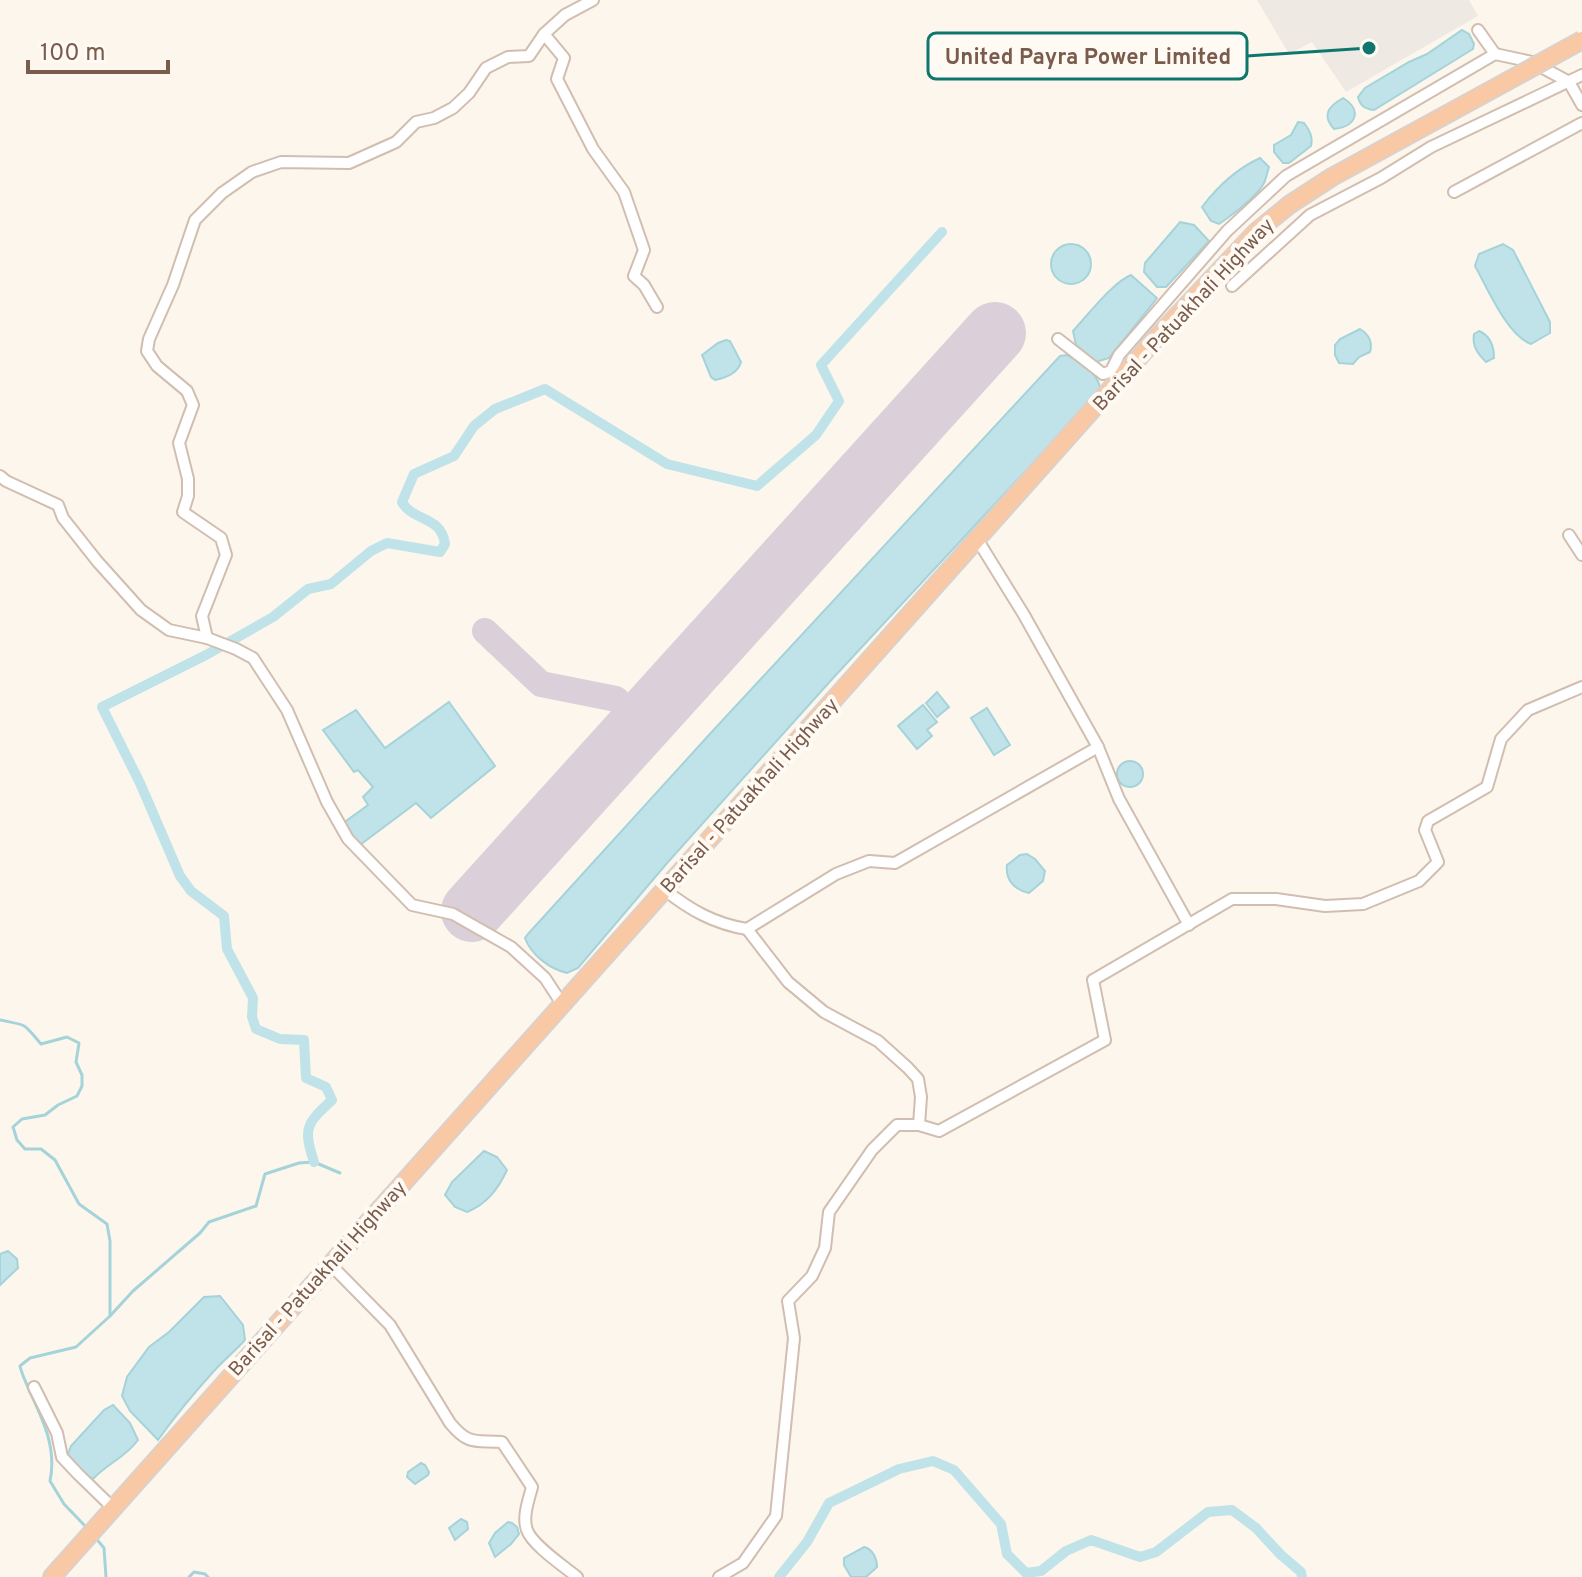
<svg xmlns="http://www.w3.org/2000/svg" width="1582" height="1577" viewBox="0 0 1582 1577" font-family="Overpass,sans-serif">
  <rect width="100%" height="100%" fill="#fdf6ec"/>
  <!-- industrial -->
  <path fill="#efe9e4" d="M1257,0H1469L1478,16L1346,92L1312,42L1289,54Z"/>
  <!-- water -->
  <g fill="#bfe3e8" stroke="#a5d3da" stroke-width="2">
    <path d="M1462,30L1469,34L1474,44L1473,49L1374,110C1365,109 1360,106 1358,97L1365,88L1409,62L1427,54Z"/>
    <path d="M1343,98C1363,110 1356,127 1334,129C1321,115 1329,106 1343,98Z"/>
    <path d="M1298,122L1304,123C1310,131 1313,137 1311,146L1289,163H1283L1274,152V145L1291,135Z"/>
    <path d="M1260,158L1269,167C1267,173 1266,180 1263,185C1254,198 1232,215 1219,224L1211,221L1202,207C1218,186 1236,169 1260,158Z"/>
    <path d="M1180,222L1194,225L1209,241L1166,287H1157L1144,272L1145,263Z"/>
    <path d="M1503,244L1513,250L1550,322V333L1531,344C1507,335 1488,289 1475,266L1479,254Z"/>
    <circle cx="1071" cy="264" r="20"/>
    <path d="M1131,275L1157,298L1109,358L1096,362L1076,345L1073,331C1087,316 1113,282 1131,275Z"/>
    <path d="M1360,329C1368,334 1373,342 1370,352L1359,357L1353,364L1339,363L1335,355V345L1340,339Z"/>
    <path d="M1479,331C1491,336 1494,346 1494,358L1486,362C1477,353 1472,346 1474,334Z"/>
    <path d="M726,340L730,341L741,362C738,373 725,378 715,380L711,377L702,355L718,343Z"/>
    <path d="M1067,355C1081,362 1096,371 1100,387L1097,394L834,677L668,862L578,968L567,973C550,969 531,955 525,938L528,934L708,736L1060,356Z"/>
    <path d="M937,692L949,707L937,717L926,703Z"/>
    <path d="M449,702L495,766L431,818L416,803L360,845L342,824L368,805L363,797L373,787L358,770L354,772L323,730L356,710L385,748Z"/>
    <path d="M923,705L937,722L927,730L932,736L917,749L898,726Z"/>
    <path d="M987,708L1010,745L994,755L971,718Z"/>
    <circle cx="1130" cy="774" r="13"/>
    <path d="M1027,854L1035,859L1045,871L1043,881L1029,893C1015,890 1005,880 1007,865L1020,855Z"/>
    <path d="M484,1151L497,1157L507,1170C498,1189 487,1204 467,1212L455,1207L445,1195L452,1182Z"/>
    <path d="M8,1251L17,1259L18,1268L0,1285V1254Z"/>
    <path d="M220,1296L243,1325L245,1340C235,1351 224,1360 214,1371C194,1393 175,1416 158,1440L130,1411L122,1396L127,1377L149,1347L169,1332L204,1297Z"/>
    <path d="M113,1405L130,1423L138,1440C126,1457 108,1463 93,1479C81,1475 75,1464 68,1454L71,1446L104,1410Z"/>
    <path d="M421,1463L425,1465L429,1472L428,1475L415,1484L407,1477L408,1472Z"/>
    <path d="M461,1519L467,1522L468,1529L455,1540L449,1528Z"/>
    <path d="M508,1522L512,1523L517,1527L519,1534L511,1544L495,1557L489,1543L495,1533Z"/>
    <path d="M864,1547C873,1549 877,1559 877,1567L866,1577H851L844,1565V1558Z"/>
  </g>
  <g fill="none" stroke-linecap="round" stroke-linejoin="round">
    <!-- stream -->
    <g stroke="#a5d3da" stroke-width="3">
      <path d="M0,1020C29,1026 22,1022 41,1044L67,1037L79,1043L76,1062L82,1075V1086L77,1096L58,1105L45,1115L22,1119L13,1127L17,1140L25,1149H41L55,1160L79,1204L107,1224L110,1241V1316"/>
      <path d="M87,1528L64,1504L50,1481C57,1448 43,1420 29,1390C26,1382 22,1375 20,1366L30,1358L76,1347L110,1316L133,1291L200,1233L209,1222L256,1206L265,1174L299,1163L314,1162L340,1173"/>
      <path d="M94,1536L104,1548L106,1577"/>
      <path d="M189,1577L194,1572L205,1574L208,1577"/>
    </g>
    <!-- canal -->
    <g stroke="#bfe3e8" stroke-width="10">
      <path d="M314,1162C303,1128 306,1124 332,1100L326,1087L306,1078L304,1040L280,1039L256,1029L252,1017L253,998L227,949L224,916L191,891L180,876L140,783L102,707L206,655L273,617L308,589L331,584L371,551L387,543L440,552L445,544C441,515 413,522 402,502L414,474L454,456L474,426L495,409L545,389L667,464L757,486L816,435L839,401L821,365L942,232"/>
      <path d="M779,1577L807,1542L829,1503L899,1469L933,1461L954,1470L1001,1524L1007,1554L1026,1573L1041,1571L1066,1551L1091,1540L1140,1557L1156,1552L1208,1512L1232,1510L1256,1528L1281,1555L1301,1572L1302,1577"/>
    </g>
    <!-- taxiway -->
    <path stroke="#dbcfda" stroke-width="26" d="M485,631L541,684L616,699L642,723"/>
    <!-- runway -->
    <path stroke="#dbcfda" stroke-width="62" d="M472,911L995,333"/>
    <defs>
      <g id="minor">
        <path d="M1478,30L1495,54"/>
        <path d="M544,34L565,15L593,0"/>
        <path d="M1454,192L1582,123"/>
        <path d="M1232,286L1310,215L1381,178L1431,147L1582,75"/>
        <path d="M1058,339L1103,374L1111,371L1119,355L1227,231L1286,176L1495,54L1532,62L1569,82L1582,105"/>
        <path d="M0,476L6,481L58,505L63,518L97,561L141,610L169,630L207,638L236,649L253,658L287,710L327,802L348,839L412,905L453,914L511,947L545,978L562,1004"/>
        <path d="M1569,535L1582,555"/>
        <path d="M977,539L1024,615L1098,747L1119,799L1189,925"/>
        <path d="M207,638L202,616L226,555L221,538L183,512L188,496V479L179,443L193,405L187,391L157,366L147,351L149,339L173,285L195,220L222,193L252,172L281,162L349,163L396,142L416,122L434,118L453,108L469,93L486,68L508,57L529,56L544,34L564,58L557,79L593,149L624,192L644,250L634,276L644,285L657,307"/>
        <path d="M665,890C690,910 715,924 747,929L836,874L869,861L895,863L1098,747"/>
        <path d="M747,929L788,982L824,1012L878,1041L908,1068L918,1079L921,1097L919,1125"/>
        <path d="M330,1264L390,1325L450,1423C469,1446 475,1440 502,1442L532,1487C529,1499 522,1517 527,1530C532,1545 565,1567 577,1577"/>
        <path d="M34,1387L57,1433L62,1457L78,1474L113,1508"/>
        <path d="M719,1577L743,1563L776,1516L794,1338L788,1301L812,1276L825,1248L829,1212L872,1150L897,1125H919L939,1131L1105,1040L1093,980L1232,899H1276L1325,906L1363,904L1419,881L1438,862L1425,830L1428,821L1487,787L1501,739L1528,710L1582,687"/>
      </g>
      <path id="trunk" d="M52,1577L1157,337L1255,233L1289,205L1332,177L1504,83"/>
    </defs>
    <!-- minor casing -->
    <use href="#minor" stroke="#d1beb0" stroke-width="14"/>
    <!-- trunk casing -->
    <use href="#trunk" stroke="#dad1cd" stroke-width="20"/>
    <!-- minor -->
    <use href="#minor" stroke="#fff" stroke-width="10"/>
    <!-- trunk -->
    <use href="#trunk" stroke="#f9c8a4" stroke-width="16"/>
    <defs>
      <path id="trunk-bridge" d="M1504,83L1582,40"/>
    </defs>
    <!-- trunk-bridge casing -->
    <use href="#trunk-bridge" stroke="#dad1cd" stroke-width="20" stroke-linecap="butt"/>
    <!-- trunk-bridge -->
    <use href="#trunk-bridge" stroke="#f9c8a4" stroke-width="16"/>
  </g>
  <g text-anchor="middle" stroke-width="8" stroke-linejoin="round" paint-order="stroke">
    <!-- street labels -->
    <g font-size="20" fill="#7a5c4d" stroke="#fffaf3">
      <text transform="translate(1183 314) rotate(-47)" y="7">Barisal - Patuakhali Highway</text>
      <text transform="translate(749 795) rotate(-48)" y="7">Barisal - Patuakhali Highway</text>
      <text transform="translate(317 1278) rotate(-48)" y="7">Barisal - Patuakhali Highway</text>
    </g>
  </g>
  <!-- callouts -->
  <path fill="none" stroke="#0f766e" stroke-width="3" d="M1369 48L1247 56"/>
  <circle fill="#0f766e" stroke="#fffaf3" stroke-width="3" cx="1369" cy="48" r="8"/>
  <rect fill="#fffaf3" stroke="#0f766e" stroke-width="3" x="928" y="33" width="319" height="46" rx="8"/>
  <g font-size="22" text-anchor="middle" font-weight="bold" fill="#7a5c4d">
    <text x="1088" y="64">United Payra Power Limited</text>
  </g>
  <!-- scale -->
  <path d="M28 60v12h140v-12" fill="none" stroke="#7a5c4d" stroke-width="4"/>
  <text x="40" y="60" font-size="24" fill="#7a5c4d" stroke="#fffaf3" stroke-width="6" paint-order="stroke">100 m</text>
</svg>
